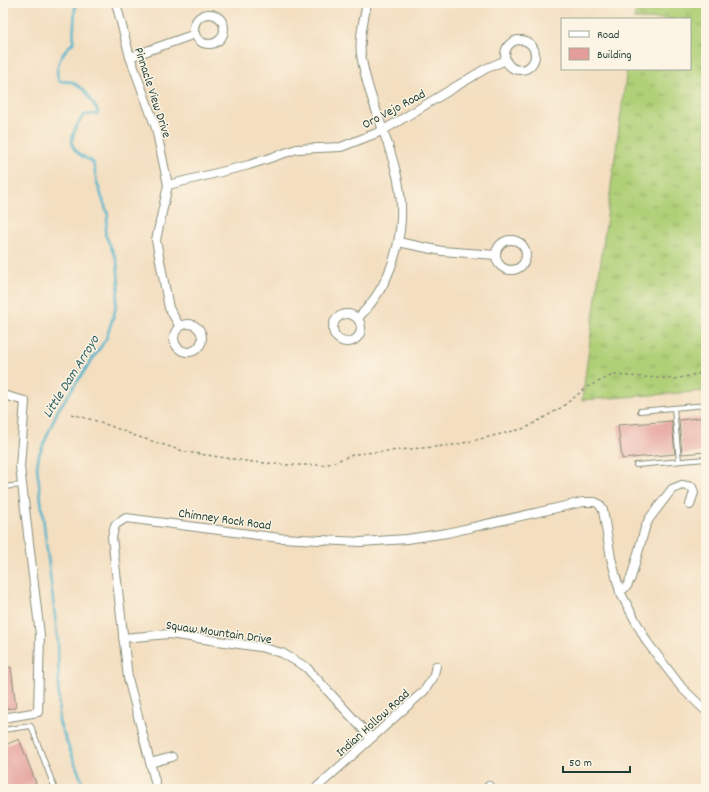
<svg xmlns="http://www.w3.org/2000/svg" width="709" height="792" viewBox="0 0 709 792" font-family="Dekko,sans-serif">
  <defs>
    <pattern id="grass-tufts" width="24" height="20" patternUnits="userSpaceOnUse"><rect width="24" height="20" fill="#b0d078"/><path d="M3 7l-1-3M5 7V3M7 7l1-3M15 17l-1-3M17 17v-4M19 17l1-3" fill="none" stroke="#8faa63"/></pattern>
  </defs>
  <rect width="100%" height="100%" fill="#fcf5e5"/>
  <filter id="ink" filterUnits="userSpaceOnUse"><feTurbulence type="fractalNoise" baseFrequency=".025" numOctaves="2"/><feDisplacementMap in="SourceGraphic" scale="8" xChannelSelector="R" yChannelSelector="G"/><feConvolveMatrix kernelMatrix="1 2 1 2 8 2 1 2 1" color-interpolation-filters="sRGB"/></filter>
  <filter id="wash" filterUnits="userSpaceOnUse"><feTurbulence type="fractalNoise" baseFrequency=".012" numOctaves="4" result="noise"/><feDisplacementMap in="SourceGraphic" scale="16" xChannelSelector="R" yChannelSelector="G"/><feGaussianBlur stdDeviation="0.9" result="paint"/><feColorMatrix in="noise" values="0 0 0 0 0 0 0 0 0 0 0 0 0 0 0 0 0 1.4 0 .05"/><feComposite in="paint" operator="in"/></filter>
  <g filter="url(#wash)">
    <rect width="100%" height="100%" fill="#f3dec0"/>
    <!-- grass -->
    <path fill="url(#grass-tufts)" stroke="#688656" d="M637,3H706V391L582,400L627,69H690V19H634Z"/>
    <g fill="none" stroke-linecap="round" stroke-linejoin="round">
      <!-- stream -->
      <path stroke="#4db3cc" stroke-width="2.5" d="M77,3L75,8L73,43C62,52 53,68 59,81L72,82L84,90L98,111L97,114L84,115C76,125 65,144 79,154C83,157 88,159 93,162L97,183L108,215L105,234L117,261L119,284L115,311L106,339L58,410L39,455L37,467L58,641L59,722L85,789"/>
    </g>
    <g id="blocks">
      <!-- building -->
      <g fill="#e49e9a">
        <path d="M706,417V452L682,454L679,420Z"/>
        <path d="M672,421L675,454L622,459L618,425Z"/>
        <path d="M11,667L16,708L3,709V668Z"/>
        <path d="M19,739L36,783L19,789H3V746Z"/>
      </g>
    </g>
  </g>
  <g filter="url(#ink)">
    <use href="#blocks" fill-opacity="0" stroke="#898e7a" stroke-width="1"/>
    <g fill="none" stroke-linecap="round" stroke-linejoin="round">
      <defs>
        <g id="service">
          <path d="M674,408L679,461"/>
          <path d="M640,411L706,405"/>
          <path d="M636,465L706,459"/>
          <path d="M3,487L22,485"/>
          <path d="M3,730L31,726L55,789"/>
        </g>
        <g id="minor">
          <path d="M116,3L130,57L156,128L168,185L156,240L169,308L180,327"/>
          <circle cx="209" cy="29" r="15"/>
          <circle cx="520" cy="55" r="15"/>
          <path d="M130,57L195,34"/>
          <path d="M168,185L249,165L297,149L341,147L382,131L485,69L506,60"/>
          <circle cx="511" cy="255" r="15"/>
          <path d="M398,242L442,251L496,255"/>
          <circle cx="347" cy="328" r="14"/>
          <path d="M358,318C397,279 410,221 395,168C385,130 367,94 361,54C359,37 364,19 367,3"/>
          <circle cx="188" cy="338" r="14"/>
          <path d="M3,395L25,401L20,467L40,635L38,712L3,718"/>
          <path d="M620,592L627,586L631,578L645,528L649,519L672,489L682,485L692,487L694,492L690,505"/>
          <path d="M123,638L169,634L260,647L282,653L306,667L371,738"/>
          <path d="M150,763L172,757"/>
          <path d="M157,789L128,678L112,537L115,525L126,518L280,538L361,542L407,539L447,533L583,502H595L599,504L603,510L611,558L620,592L647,642L682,688L706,711"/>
          <path d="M315,789L424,691L433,678L436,666"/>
          <path d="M486,789L489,786"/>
        </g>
      </defs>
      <!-- service casing -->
      <use href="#service" stroke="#898e7a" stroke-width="6"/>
      <!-- minor casing -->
      <use href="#minor" stroke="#898e7a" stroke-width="10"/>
      <!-- path -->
      <path stroke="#898e7a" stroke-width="1.5" stroke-dasharray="3 3" stroke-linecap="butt" d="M71,414L100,422L136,436L186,452L253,462L289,465H326L355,454L455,445L526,428L562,407L587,387L613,375L675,379L706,372"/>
      <!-- service -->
      <use href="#service" stroke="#fff" stroke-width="4"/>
      <!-- minor -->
      <use href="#minor" stroke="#fff" stroke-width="8"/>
    </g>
  </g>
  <g text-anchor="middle" stroke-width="3" stroke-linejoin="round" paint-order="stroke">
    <!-- street labels -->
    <g font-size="13" fill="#1f3d34" stroke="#fcf5e5">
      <text transform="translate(154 92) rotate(72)" y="5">Pinnacle View Drive</text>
      <text transform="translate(393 108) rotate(-28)" y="5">Oro Vejo Road</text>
      <text transform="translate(225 518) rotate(8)" y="5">Chimney Rock Road</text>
      <text transform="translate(219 631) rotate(8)" y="5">Squaw Mountain Drive</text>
      <text transform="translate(372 722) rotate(-42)" y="5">Indian Hollow Road</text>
    </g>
    <!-- water labels -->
    <g font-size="14" font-style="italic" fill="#2d6062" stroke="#fcf5e5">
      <text transform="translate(70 376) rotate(-58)" y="5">Little Dam Arroyo</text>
    </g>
  </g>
  <!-- margin -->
  <rect width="709" height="792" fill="none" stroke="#fcf5e5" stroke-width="16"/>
  <!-- legend -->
  <rect x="561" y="18" width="130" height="52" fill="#fcf5e5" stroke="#a4ab9e"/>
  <rect x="569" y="31" width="20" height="6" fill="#ffffff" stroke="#a4ab9e"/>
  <text x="597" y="38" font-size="12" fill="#1f3d34">Road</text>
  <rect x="569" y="48" width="20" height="12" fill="#e49e9a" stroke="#a4ab9e"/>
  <text x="597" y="58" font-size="12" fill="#1f3d34">Building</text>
  <!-- scale -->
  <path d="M563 766v6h67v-6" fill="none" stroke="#1f3d34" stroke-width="2"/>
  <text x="569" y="766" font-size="12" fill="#1f3d34" stroke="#fcf5e5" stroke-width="3" paint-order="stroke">50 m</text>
</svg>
